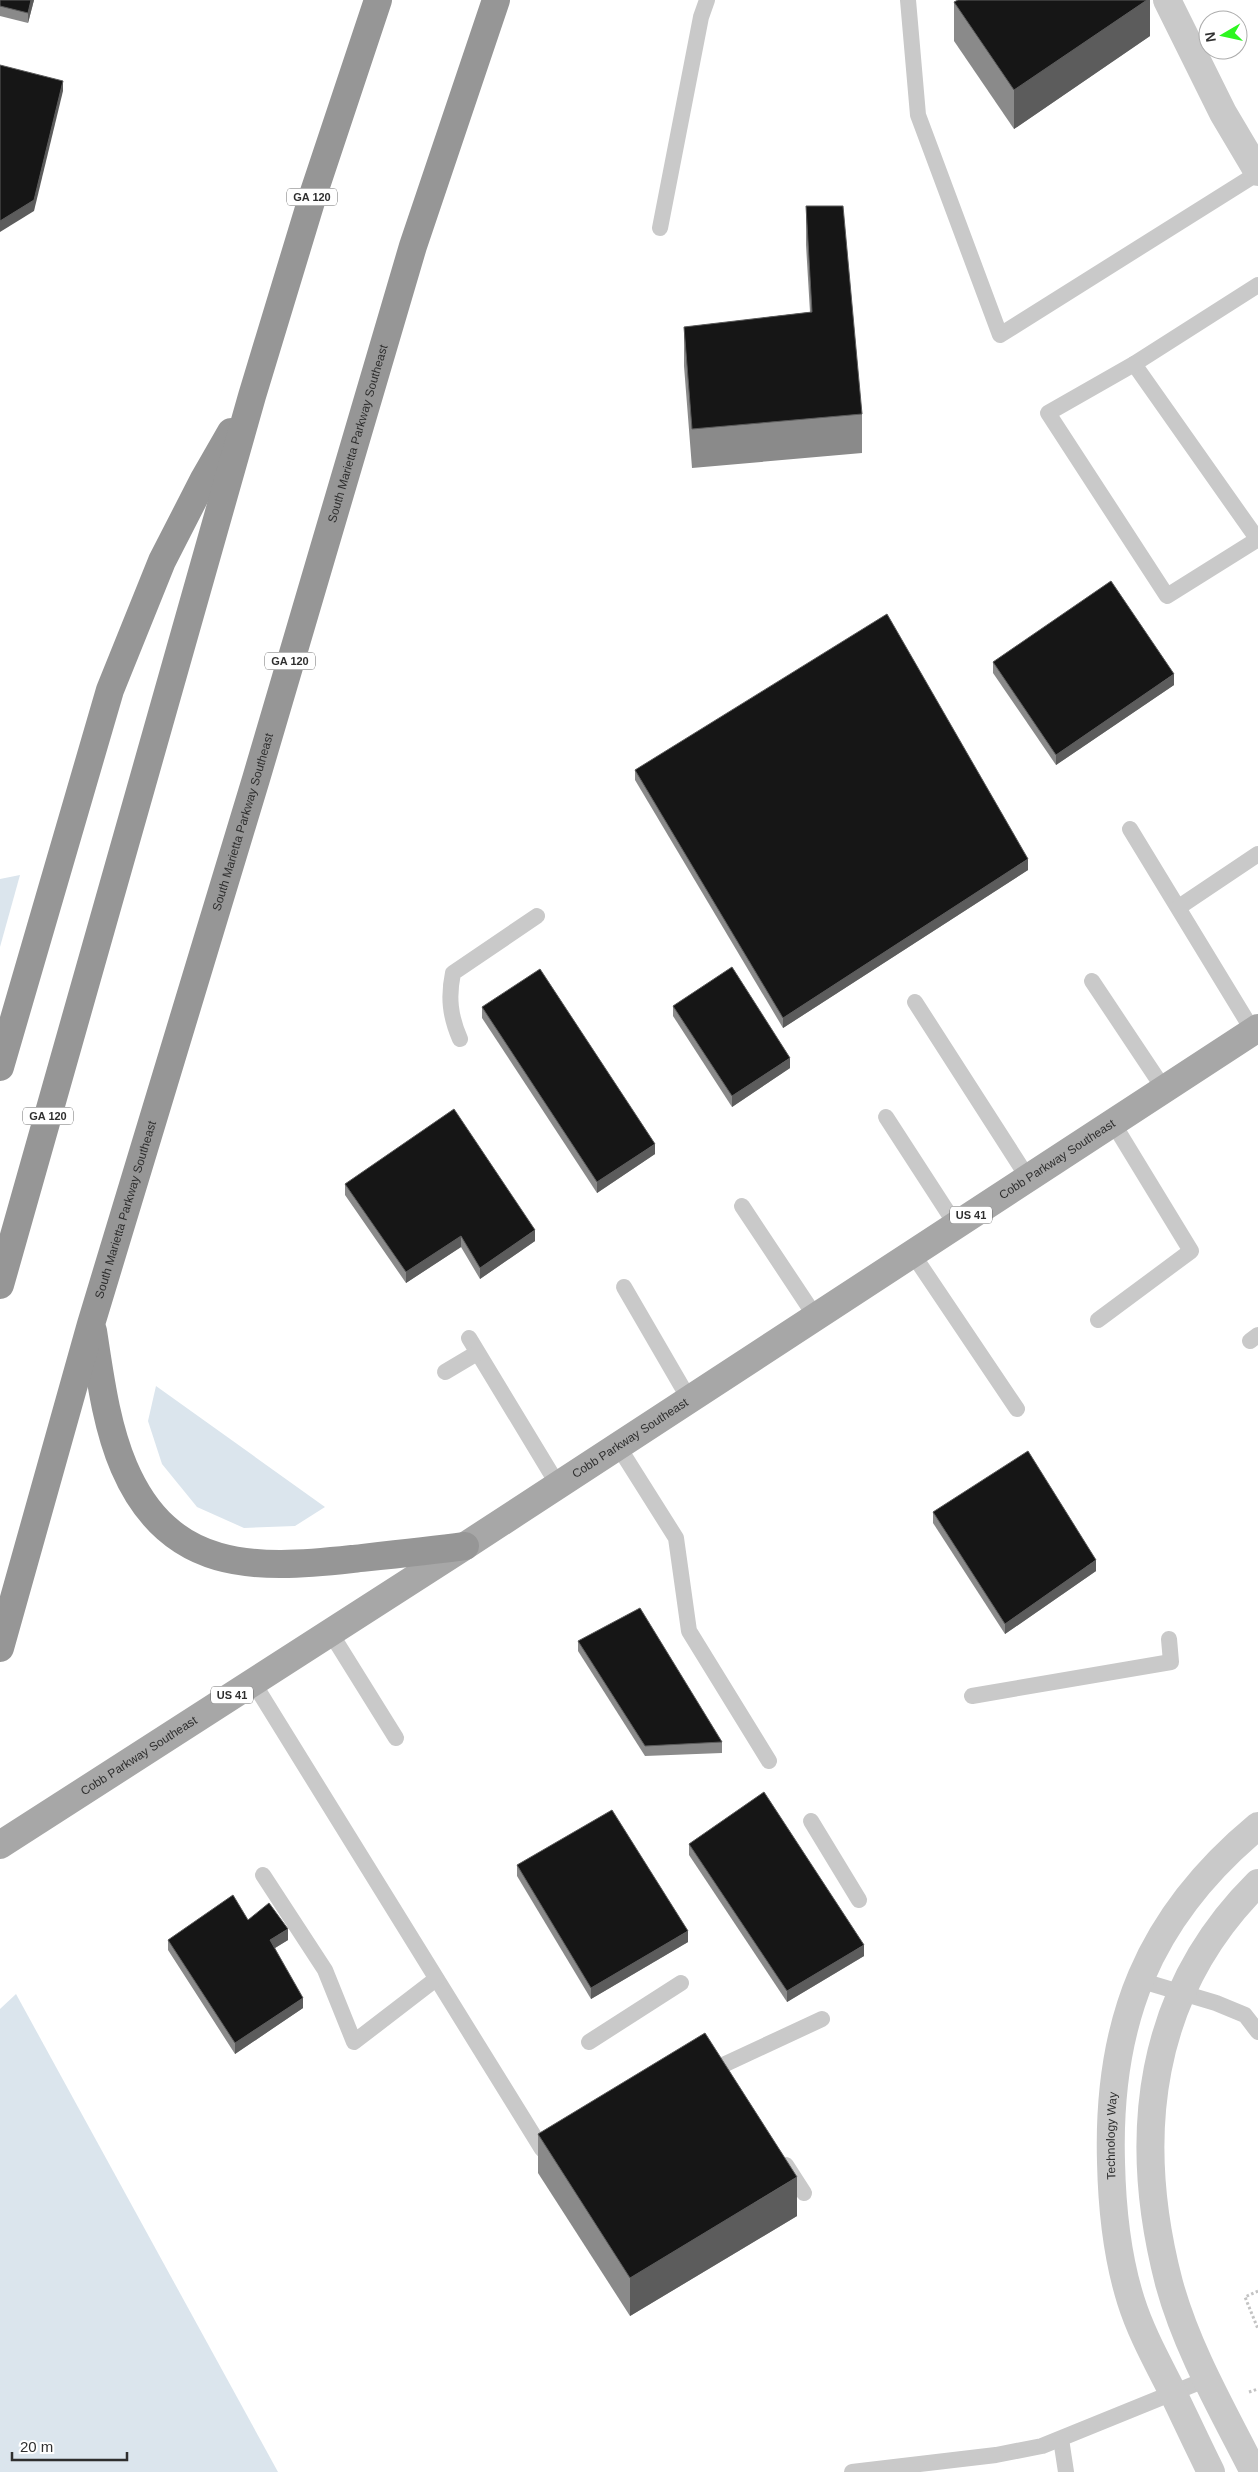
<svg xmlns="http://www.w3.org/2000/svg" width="1258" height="2472" viewBox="0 0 1258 2472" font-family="Helvetica,sans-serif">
  <rect width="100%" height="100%" fill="#fff"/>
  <!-- green -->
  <g fill="#dbe5ed">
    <path d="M20,875L0,947V879Z"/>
    <path d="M156,1386L325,1507L295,1526L244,1528L197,1507L162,1464L148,1421Z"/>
    <path d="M16,1994L278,2472H0V2009Z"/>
  </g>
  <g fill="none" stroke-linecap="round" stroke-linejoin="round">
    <!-- path -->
    <g stroke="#c3c3c3" stroke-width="3" stroke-dasharray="2.5 2.5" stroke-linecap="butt">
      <path d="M1258,2291L1245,2297L1258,2329"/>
      <path d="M1249,2392L1258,2389"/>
    </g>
    <!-- lane -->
    <g stroke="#c9c9c9" stroke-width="16">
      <path d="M908,0L918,115L1000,335L1258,173"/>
      <path d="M660,228L701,17L707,0"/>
      <path d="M1134,364L1258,540"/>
      <path d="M1258,539L1167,596L1048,413L1134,364L1258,285"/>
      <path d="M1130,829L1253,1031"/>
      <path d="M1179,907L1258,854"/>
      <path d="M1092,981L1164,1089"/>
      <path d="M915,1002L1028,1178"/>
      <path d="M460,1039C450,1016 448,997 453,973L537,916"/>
      <path d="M886,1117L956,1225"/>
      <path d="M742,1206L815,1316"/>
      <path d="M912,1253L1017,1409"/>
      <path d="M624,1287L689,1399"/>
      <path d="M1098,1320L1191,1251L1113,1123"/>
      <path d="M469,1338L558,1485"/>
      <path d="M1250,1341L1258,1335"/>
      <path d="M445,1372L477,1353"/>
      <path d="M618,1446L676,1538L689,1631L769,1761"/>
      <path d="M330,1632L396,1738"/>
      <path d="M253,1682L542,2149L553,2142"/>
      <path d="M972,1696L1171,1662L1169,1639"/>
      <path d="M811,1821L859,1900"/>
      <path d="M263,1875L325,1970L354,2042L436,1979"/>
      <path d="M1139,1980L1216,2003L1245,2015L1258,2032"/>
      <path d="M589,2042L681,1983"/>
      <path d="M721,2066L822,2019"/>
      <path d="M786,2165L804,2193"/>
      <path d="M1061,2439L1066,2472"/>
      <path d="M852,2472L996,2455L1042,2446L1207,2379"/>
    </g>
    <!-- street -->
    <g stroke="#c9c9c9" stroke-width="28">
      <path d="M1167,0L1223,113L1258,172"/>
      <path id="s1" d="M1211,2472C1198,2446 1186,2420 1173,2393C1158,2363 1141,2333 1131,2301C1117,2257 1112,2208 1111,2162C1107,2022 1148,1917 1258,1826"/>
      <path d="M1254,2472C1223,2411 1187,2349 1169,2283C1131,2137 1147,1993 1258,1883"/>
    </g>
    <!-- primary -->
    <path stroke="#a7a7a7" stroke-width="28" id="s2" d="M0,1845L465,1546L1258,1028"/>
    <!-- highway -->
    <g stroke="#969696" stroke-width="28">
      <path d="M0,1067L110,690L162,561L204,479L231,432"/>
      <path d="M0,1285L252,396L313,195L378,0"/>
      <path d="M93,1331C100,1376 106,1425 124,1467C169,1572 254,1570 352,1559C389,1555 427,1551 465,1546"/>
      <path id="s3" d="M0,1648L91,1324L256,779L413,246L496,0"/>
    </g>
  </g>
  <!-- wall -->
  <g fill="#8a8a8a">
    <path d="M0,0H34L28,23L0,16Z"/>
    <path d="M1150,0V36L1014,129L954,41V2Z"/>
    <path d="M806,206L862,414V453L692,468L684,366V327L810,312L806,245Z"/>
    <path d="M993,662L1174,685L1056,765L993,673Z"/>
    <path d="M635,770L1028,870L783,1028L635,780Z"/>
    <path d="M673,1006L790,1068L732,1107L673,1016Z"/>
    <path d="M482,1007L655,1154L597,1193L482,1018Z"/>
    <path d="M345,1184L535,1241L480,1279L461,1247L406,1283L345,1195Z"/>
    <path d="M933,1512L1096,1571L1005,1634L933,1523Z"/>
    <path d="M578,1641L722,1742V1753L645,1756L578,1651Z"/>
    <path d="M689,1844L864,1956L787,2002L689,1855Z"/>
    <path d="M517,1865L688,1942L591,1999L517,1876Z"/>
    <path d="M248,1920L288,1940L275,1948L303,2008L235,2054L168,1950V1940Z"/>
    <path d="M538,2134L797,2216L630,2316L538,2173Z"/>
  </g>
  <!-- shaded-wall -->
  <g fill="#5c5c5c">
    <path d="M31,0H34L28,23V13Z"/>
    <path d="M1147,0H1150V36L1014,129V90Z"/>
    <path d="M63,81V91L34,211L0,232V221Z"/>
    <path d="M1174,674V685L1056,765V755Z"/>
    <path d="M1028,859V870L783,1028V1018Z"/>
    <path d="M790,1058V1068L732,1107V1096Z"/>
    <path d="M655,1144V1154L597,1193V1182Z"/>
    <path d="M535,1230V1241L480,1279V1268Z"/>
    <path d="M461,1236V1247L406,1283V1272Z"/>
    <path d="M1096,1560V1571L1005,1634V1624Z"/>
    <path d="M288,1929V1940L270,1951V1940Z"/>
    <path d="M688,1931V1942L591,1999V1988Z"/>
    <path d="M864,1945V1956L787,2002V1991Z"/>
    <path d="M303,1998V2008L235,2054V2043Z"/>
    <path d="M797,2177V2216L630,2316V2278Z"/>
  </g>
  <!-- building -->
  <g fill="#161616" stroke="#5c5c5c">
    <path d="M0,0H31L28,13L0,6Z"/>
    <path d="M958,0H1147L1014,90L954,2Z"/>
    <path d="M0,65L63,81L34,200L0,221Z"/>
    <path d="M806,206H843L862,414L692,429L684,327L812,312Z"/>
    <path d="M1111,581L1174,674L1056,755L993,662Z"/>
    <path d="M887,614L1028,859L783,1018L635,770Z"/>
    <path d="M732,967L790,1058L732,1096L673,1006Z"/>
    <path d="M540,969L655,1144L597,1182L482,1007Z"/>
    <path d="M454,1109L535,1230L480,1268L461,1236L406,1272L345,1184Z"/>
    <path d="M1028,1451L1096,1560L1005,1624L933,1512Z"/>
    <path d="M640,1608L722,1742L645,1746L578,1641Z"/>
    <path d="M764,1792L864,1945L787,1991L689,1844Z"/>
    <path d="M612,1810L688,1931L591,1988L517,1865Z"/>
    <path d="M233,1895L248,1920L269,1903L288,1929L270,1940L303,1998L235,2043L168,1940Z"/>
    <path d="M705,2033L797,2177L630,2278L538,2134Z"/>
  </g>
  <g text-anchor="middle" stroke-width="5" stroke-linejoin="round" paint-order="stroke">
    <!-- shield labels -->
    <g fill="#fff" stroke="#6d6d6d" stroke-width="1">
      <rect x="287" y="188.5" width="50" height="17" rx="4"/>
      <rect x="265" y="652.5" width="50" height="17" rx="4"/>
      <rect x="23" y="1107.5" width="50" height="17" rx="4"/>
      <rect x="950" y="1206.5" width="42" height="17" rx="4"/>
      <rect x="211" y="1686.5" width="42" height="17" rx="4"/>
    </g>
    <g font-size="11" font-weight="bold" fill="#2f2f2f">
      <text x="312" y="201">GA 120</text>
      <text x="290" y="665">GA 120</text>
      <text x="48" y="1120">GA 120</text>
      <text x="971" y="1219">US 41</text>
      <text x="232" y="1699">US 41</text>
    </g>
    <!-- street labels -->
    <g font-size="12" fill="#2f2f2f" stroke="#fff">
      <text dy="4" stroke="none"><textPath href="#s3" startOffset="1266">South Marietta Parkway Southeast</textPath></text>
      <text dy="4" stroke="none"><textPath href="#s3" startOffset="861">South Marietta Parkway Southeast</textPath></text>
      <text dy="4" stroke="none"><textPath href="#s2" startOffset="1260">Cobb Parkway Southeast</textPath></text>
      <text dy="4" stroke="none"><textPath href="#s3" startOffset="456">South Marietta Parkway Southeast</textPath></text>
      <text dy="4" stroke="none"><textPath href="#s2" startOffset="750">Cobb Parkway Southeast</textPath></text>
      <text dy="4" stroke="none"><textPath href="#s2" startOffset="165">Cobb Parkway Southeast</textPath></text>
      <text dy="4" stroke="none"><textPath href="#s1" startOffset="356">Technology Way</textPath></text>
    </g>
  </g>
  <!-- north arrow -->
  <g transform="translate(1223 35) rotate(261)"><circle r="24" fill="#ffffff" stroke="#acacac"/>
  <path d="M0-4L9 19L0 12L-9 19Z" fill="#2df620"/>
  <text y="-8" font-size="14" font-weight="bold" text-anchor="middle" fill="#2f2f2f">N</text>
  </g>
  <!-- scale -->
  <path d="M12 2452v8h115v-8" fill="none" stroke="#2f2f2f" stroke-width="2.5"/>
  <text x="20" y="2452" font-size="15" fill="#2f2f2f" stroke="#ffffff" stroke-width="4" paint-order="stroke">20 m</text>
</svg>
